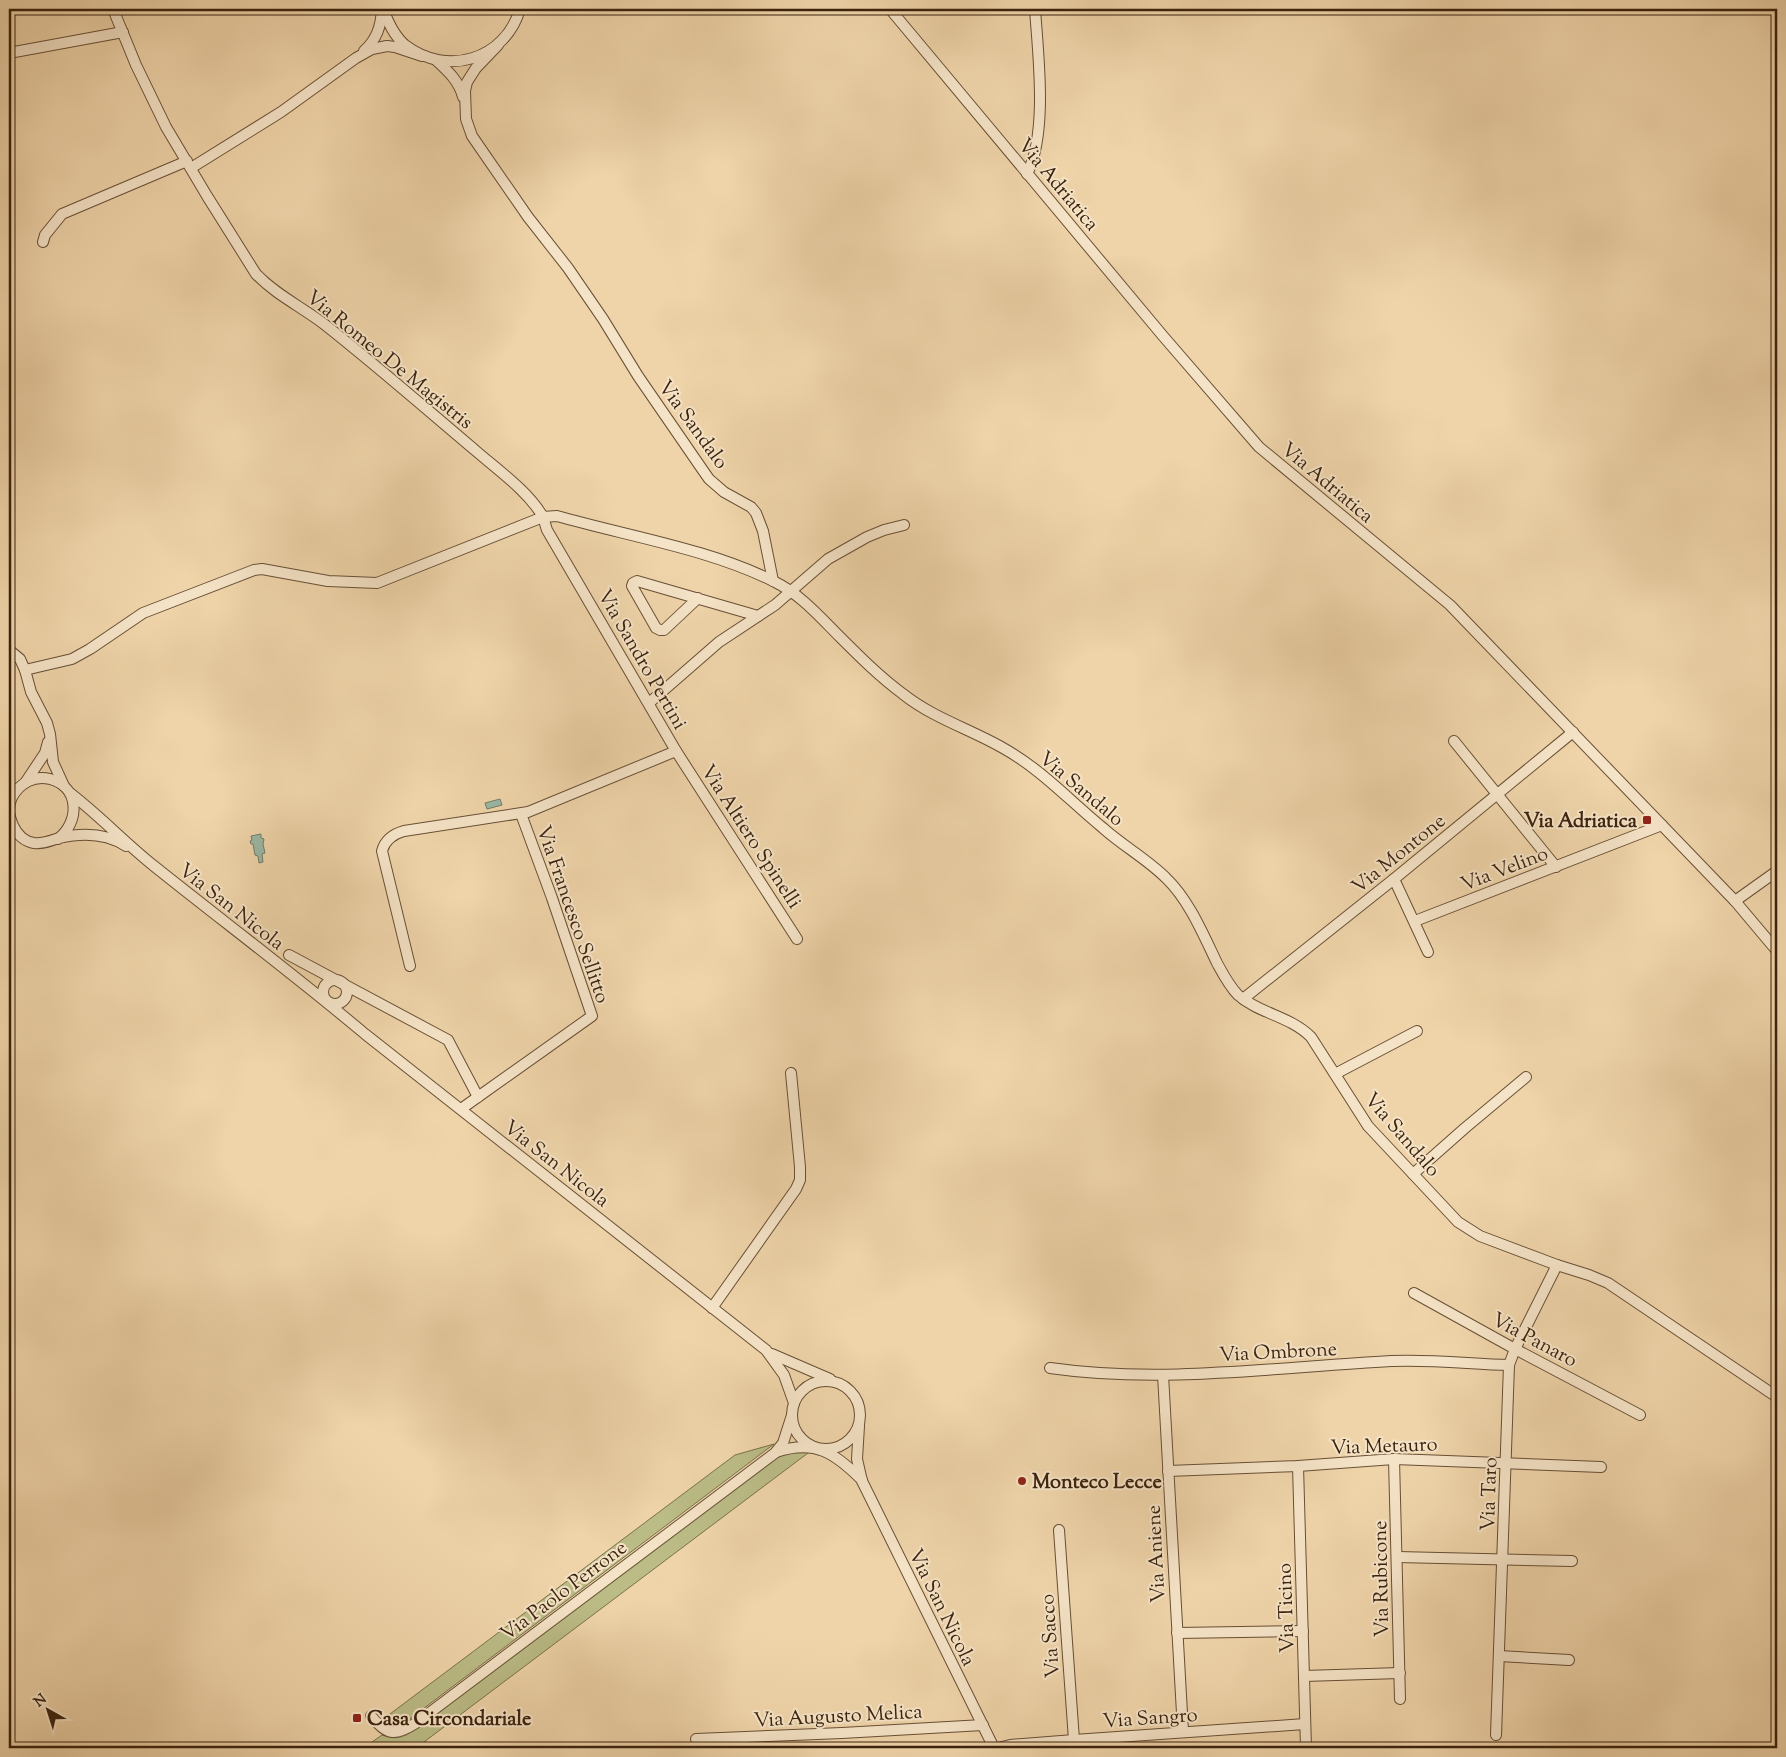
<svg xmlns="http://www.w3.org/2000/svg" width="1786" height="1757" viewBox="0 0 1786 1757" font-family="'Sorts Mill Goudy',serif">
  <rect width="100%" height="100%" fill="#efd4a9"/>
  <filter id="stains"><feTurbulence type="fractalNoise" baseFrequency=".004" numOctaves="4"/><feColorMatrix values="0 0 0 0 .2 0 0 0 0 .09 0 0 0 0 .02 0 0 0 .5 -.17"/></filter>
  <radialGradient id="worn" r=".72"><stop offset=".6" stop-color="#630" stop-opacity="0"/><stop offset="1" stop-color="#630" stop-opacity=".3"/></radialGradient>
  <!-- green -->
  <g fill="#bbbc86" stroke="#7b704a">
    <path d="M774,1444L407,1721C398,1727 390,1728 382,1720L735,1455Z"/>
    <path d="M803,1451L808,1453L416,1748L365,1747L382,1735C395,1740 403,1738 414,1730L776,1457L783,1453Z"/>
  </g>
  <!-- water -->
  <g fill="#9ab8a6" stroke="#747c69">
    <path d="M500,799L502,805L487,809L485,803Z"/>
    <path d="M261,834V838L264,839L263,844L265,853L262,854L263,862L259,863L258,856L255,855L253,844H251L250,841L252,840L251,836Z"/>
  </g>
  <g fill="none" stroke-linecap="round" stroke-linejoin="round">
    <defs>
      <g id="minor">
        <path d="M113,9L136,65L166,127L207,196L256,274C276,295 302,307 324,324C376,365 425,408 476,451C498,470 529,492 543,517L557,516C627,536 710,549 775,582C800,594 820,617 840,637C860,657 880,677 903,694C933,718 970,729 1003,748C1041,769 1070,801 1103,828C1123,846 1147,859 1166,878C1189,900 1203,934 1217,963C1223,974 1229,986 1238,995C1260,1014 1290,1016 1311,1037L1368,1126L1458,1222L1480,1236L1557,1265L1589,1275L1608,1283L1777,1397"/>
        <path d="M383,9C388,22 394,36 405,45C447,77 505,60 520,9"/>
        <path d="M890,9L1163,336L1259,447L1450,605L1735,901L1777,951"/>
        <path d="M498,45L476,68L467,82L465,91L466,119L472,136L528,217L568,268L603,319L638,376L702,469L709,479L724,492L751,507L756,513L763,531L773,581"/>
        <path d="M364,51C377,39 381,26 382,9"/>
        <path d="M9,53L123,32"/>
        <path d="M436,60C448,71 459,81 463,97"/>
        <path d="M191,168L281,112L356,58L372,49L387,46L395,47L422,56"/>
        <path d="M1027,174C1048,133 1038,54 1035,9"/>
        <path d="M43,242L45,235L62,214L187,161"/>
        <path d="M698,598L664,630H660L656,628L632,586L633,583L637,581L758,616"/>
        <path d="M9,650L20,659L25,670L31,692L47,723L50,734L53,762L64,786"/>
        <path d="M25,670L72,659L90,649L143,613L254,570L262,569L328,581L377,583L543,517L547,530L676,751L528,812L404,831C393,834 385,840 382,851L410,966"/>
        <path d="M649,703L719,642L775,605L828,559L867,537L884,530L904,525"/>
        <path d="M1454,741L1556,867"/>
        <path d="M676,751L797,939"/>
        <path d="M25,783L45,753L48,742"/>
        <path d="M70,793C100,816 125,843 154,866C224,922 296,976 365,1034L766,1350L784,1375L794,1403"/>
        <path d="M58,839C80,822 80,787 50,779C34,775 20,783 12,797C4,814 15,840 34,843C43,844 50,841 59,838C81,833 106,833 126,846"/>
        <path d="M1394,879L1428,952"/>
        <path d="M1735,901L1777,871"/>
        <path d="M1415,921L1662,825"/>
        <path d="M289,955L448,1040L478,1097"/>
        <circle cx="335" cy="992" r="12"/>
        <path d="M1243,999L1394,879L1573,732"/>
        <path d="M1335,1074L1417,1031"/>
        <path d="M461,1109L592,1016L552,898L521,814"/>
        <path d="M1413,1174L1465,1128L1526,1077"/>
        <path d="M1414,1293L1515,1349L1640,1415"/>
        <path d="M712,1308L796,1189L800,1180V1167L791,1073"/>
        <path d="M772,1354L830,1379"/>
        <path d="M1050,1368C1161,1384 1279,1367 1391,1361C1430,1359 1471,1364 1509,1365"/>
        <path d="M1163,1375L1183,1731"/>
        <circle cx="826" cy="1415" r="34"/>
        <path d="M859,1426L857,1459L862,1481L994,1748"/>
        <path d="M776,1452C815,1439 835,1453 862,1480"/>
        <path d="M1394,1459L1400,1699"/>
        <path d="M1298,1466L1306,1748"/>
        <path d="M1168,1471L1298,1466L1394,1459L1601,1467"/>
        <path d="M1059,1530L1074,1740"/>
        <path d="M1397,1557L1572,1561"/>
        <path d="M1177,1633L1303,1631"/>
        <path d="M1499,1656L1569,1660"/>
        <path d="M1304,1676L1400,1673"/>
        <path d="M371,1716C387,1735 394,1737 416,1723L775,1453L783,1443L792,1415"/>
        <path d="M1496,1735L1509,1365L1515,1349L1557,1265"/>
        <path d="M696,1739L842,1733L983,1725"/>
        <path d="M998,1748L1010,1745L1074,1740L1305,1724"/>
      </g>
    </defs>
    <!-- minor casing -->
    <use href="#minor" stroke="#684f35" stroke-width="12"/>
    <!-- minor -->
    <use href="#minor" stroke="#f5e3c7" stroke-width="10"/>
  </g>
  <!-- markers -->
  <g fill="#8f2418" stroke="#f5e3c7" stroke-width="2">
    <rect x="1642" y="815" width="10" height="10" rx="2.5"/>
    <circle cx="1022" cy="1481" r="5"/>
    <rect x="352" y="1713" width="10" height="10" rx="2.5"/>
  </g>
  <g text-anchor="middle" stroke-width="4" stroke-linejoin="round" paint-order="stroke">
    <!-- street labels -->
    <g font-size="20" fill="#3b230e" stroke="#f5e3c7">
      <text transform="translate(1059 184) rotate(50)" y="7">Via Adriatica</text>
      <text transform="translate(390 359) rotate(39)" y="7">Via Romeo De Magistris</text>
      <text transform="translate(694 424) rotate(54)" y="7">Via Sandalo</text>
      <text transform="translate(1328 482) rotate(40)" y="7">Via Adriatica</text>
      <text transform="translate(643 659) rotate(60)" y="7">Via Sandro Pertini</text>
      <text transform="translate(1082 788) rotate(40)" y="7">Via Sandalo</text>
      <text transform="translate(752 836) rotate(57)" y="7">Via Altiero Spinelli</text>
      <text transform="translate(1398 853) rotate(-39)" y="7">Via Montone</text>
      <text transform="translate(1504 868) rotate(-21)" y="7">Via Velino</text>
      <text transform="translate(232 906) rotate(38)" y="7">Via San Nicola</text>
      <text transform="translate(574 914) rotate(71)" y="7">Via Francesco Sellitto</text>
      <text transform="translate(1403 1134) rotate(49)" y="7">Via Sandalo</text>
      <text transform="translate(557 1163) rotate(38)" y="7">Via San Nicola</text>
      <text transform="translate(1535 1339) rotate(28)" y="7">Via Panaro</text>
      <text transform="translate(1278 1351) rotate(-3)" y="7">Via Ombrone</text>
      <text transform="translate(1384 1445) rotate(-2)" y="7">Via Metauro</text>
      <text transform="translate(1488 1494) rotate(-88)" y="7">Via Taro</text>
      <text transform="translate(1155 1554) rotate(-93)" y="7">Via Aniene</text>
      <text transform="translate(1380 1579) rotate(-91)" y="7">Via Rubicone</text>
      <text transform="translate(563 1590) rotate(-37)" y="7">Via Paolo Perrone</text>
      <text transform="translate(943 1607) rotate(64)" y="7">Via San Nicola</text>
      <text transform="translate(1285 1608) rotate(-92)" y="7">Via Ticino</text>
      <text transform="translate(1049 1636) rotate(-94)" y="7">Via Sacco</text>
      <text transform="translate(838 1715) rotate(-3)" y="7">Via Augusto Melica</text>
      <text transform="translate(1150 1717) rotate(-4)" y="7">Via Sangro</text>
    </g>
    <!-- poi labels -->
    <g font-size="20" font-weight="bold" fill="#3b230e" stroke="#f5e3c7" text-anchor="start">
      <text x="1637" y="827" text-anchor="end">Via Adriatica</text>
      <text x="1032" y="1488">Monteco Lecce</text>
      <text x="367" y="1725">Casa Circondariale</text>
    </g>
  </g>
  <!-- margin -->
  <rect width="1786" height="1757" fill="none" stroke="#efd4a9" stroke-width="30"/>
  <rect x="10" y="10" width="1766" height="1737" fill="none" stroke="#3b230e" stroke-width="2.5"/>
  <rect x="15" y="15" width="1756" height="1727" fill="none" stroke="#3b230e"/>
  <!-- north arrow -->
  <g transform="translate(48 1710) rotate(321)" stroke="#f5e3c7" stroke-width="4" paint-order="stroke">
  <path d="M0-4L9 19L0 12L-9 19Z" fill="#3b230e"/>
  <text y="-8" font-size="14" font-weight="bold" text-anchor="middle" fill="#3b230e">N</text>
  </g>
  <rect width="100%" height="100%" filter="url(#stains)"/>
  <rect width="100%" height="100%" fill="url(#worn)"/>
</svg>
